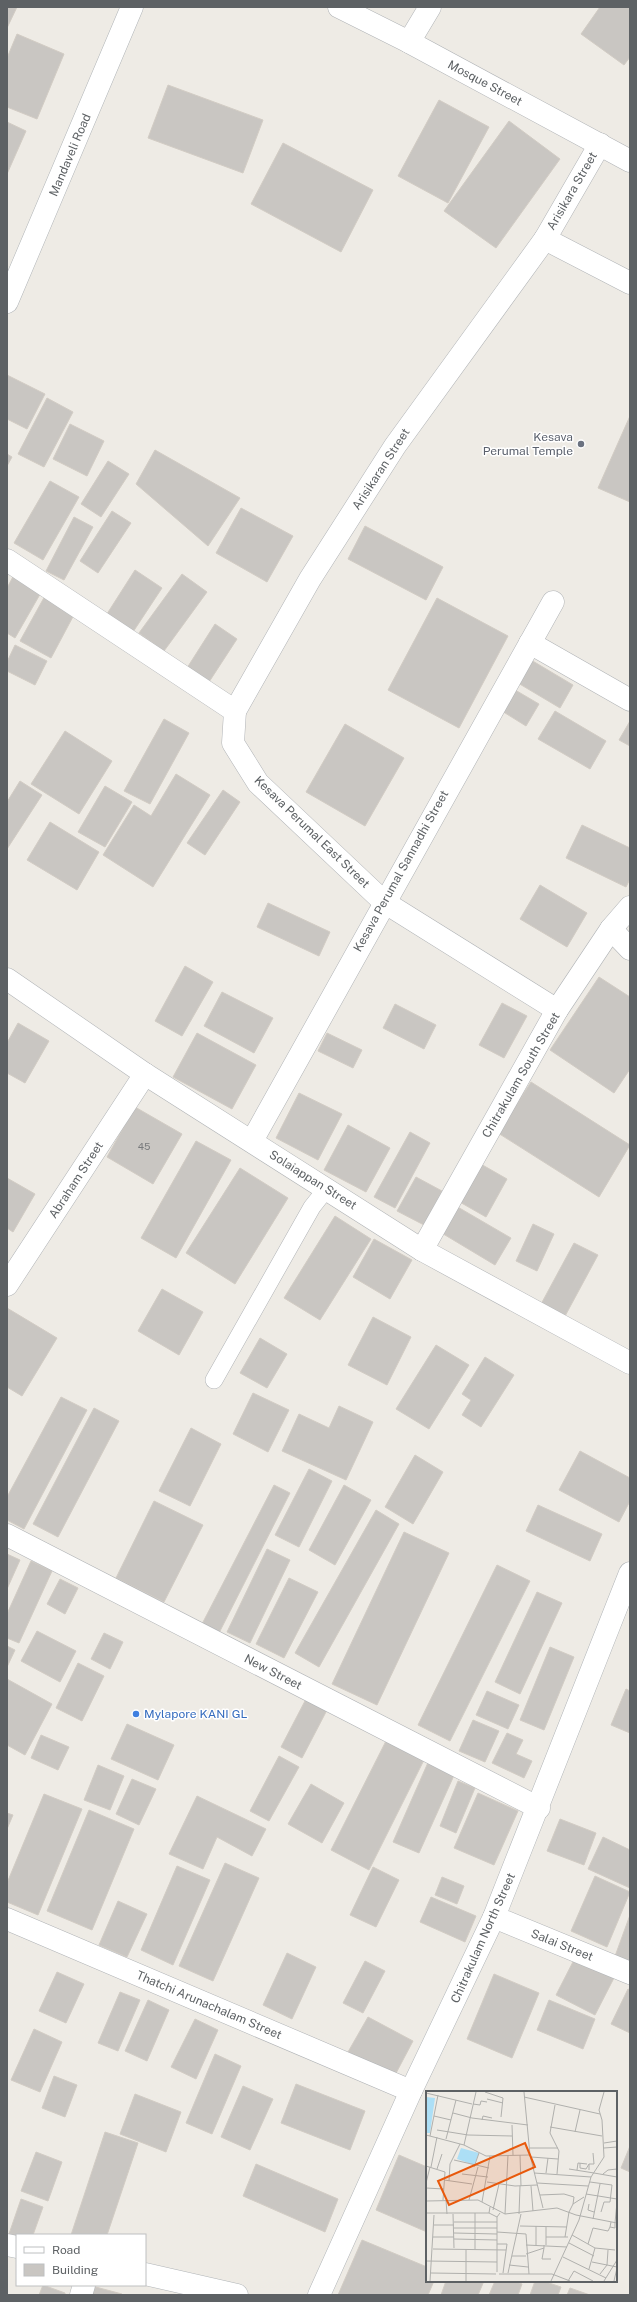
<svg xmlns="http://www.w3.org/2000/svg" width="637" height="2302" viewBox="0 0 637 2302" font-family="'Public Sans',sans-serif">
  <rect width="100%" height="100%" fill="#eeebe5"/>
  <!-- building -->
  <g fill="#c9c6c2" stroke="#d2ccc4">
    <path d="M7,7H17L7,28Z"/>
    <path d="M600,7H630V57L624,65L581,34Z"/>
    <path d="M17,34L64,54L37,119L7,107V58Z"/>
    <path d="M168,85L263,120L243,173L148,138Z"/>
    <path d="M439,100L489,127L448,203L398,176Z"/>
    <path d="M509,121L560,159L496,248L444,211Z"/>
    <path d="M7,122L26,131L7,174Z"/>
    <path d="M283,143L373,190L341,252L251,204Z"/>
    <path d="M7,375L45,394L27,429L7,419Z"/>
    <path d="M47,398L73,412L44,467L18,454Z"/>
    <path d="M630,416V502L598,488Z"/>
    <path d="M70,424L104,441L87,476L53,459Z"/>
    <path d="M155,450L240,498L208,546L136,484Z"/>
    <path d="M7,454L12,457L7,466Z"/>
    <path d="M108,461L129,474L101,517L81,504Z"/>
    <path d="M50,481L79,497L43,560L14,543Z"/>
    <path d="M241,508L293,536L267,582L216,553Z"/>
    <path d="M112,511L131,523L98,573L80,561Z"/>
    <path d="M74,517L93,527L64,580L46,571Z"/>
    <path d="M365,526L443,567L426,600L348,559Z"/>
    <path d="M135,570L162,588L131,635L105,617Z"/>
    <path d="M15,573L43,589L15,638L7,633V588Z"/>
    <path d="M182,574L207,592L164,651L139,633Z"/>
    <path d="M46,594L76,611L51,658L20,641Z"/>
    <path d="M437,598L508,636L459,728L388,690Z"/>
    <path d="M215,624L237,639L209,682L187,668Z"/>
    <path d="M15,645L47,661L35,685L7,671V662Z"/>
    <path d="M531,660L573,685L560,708L518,683Z"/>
    <path d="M510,687L539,704L526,726L497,708Z"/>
    <path d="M555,711L606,741L590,769L538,739Z"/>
    <path d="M164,719L189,733L150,804L124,791Z"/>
    <path d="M630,721V746L619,740Z"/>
    <path d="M345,724L404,758L365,826L306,792Z"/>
    <path d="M65,731L112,761L79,814L31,784Z"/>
    <path d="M176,774L210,795L153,887L103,855L134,805L151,816Z"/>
    <path d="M20,781L42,795L7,849V802Z"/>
    <path d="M105,786L132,802L105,847L78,832Z"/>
    <path d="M223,790L240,802L205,855L187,843Z"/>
    <path d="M50,822L99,852L77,890L27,860Z"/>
    <path d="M582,825L630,848V879L626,887L566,858Z"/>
    <path d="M540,885L587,913L567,947L520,919Z"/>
    <path d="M268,903L330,932L319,956L257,927Z"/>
    <path d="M185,966L213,982L182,1036L155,1021Z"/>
    <path d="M599,977L630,997V1069L614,1093L550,1050Z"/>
    <path d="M222,992L273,1018L254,1053L204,1026Z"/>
    <path d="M502,1003L527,1016L504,1058L479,1045Z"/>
    <path d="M395,1004L436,1025L424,1049L383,1028Z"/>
    <path d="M18,1023L49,1041L25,1083L7,1073V1043Z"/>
    <path d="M197,1033L256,1065L232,1109L173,1077Z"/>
    <path d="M327,1033L362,1050L353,1068L318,1051Z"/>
    <path d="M531,1082L630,1145L599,1197L498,1133Z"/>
    <path d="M299,1093L342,1114L318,1160L276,1138Z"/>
    <path d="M135,1107L182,1134L153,1184L107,1157Z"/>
    <path d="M348,1125L390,1148L366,1192L324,1170Z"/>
    <path d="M410,1132L430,1143L395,1208L374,1197Z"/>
    <path d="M196,1141L231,1160L176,1258L141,1238Z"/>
    <path d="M479,1163L507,1179L486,1217L458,1201Z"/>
    <path d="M240,1168L288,1198L235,1284L186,1253Z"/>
    <path d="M416,1177L442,1191L424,1225L397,1211Z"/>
    <path d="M7,1178L35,1194L13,1232L7,1228Z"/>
    <path d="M456,1206L511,1238L495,1265L440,1232Z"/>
    <path d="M335,1216L371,1239L320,1320L284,1298Z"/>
    <path d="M533,1224L554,1234L537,1271L516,1261Z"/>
    <path d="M374,1239L412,1260L390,1299L353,1277Z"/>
    <path d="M574,1243L598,1255L564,1318L540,1306Z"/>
    <path d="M162,1289L203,1312L179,1355L138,1331Z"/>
    <path d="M7,1308L57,1338L22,1396L7,1387Z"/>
    <path d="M373,1317L411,1337L387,1385L348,1365Z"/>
    <path d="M260,1338L287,1354L267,1388L240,1373Z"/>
    <path d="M436,1345L469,1365L429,1429L396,1409Z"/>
    <path d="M485,1357L514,1375L481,1427L462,1415L471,1400L462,1394Z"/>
    <path d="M253,1393L289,1410L268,1452L233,1434Z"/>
    <path d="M61,1397L87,1410L24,1529L7,1520V1497Z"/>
    <path d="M339,1406L373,1422L346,1480L282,1451L299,1414L329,1428Z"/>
    <path d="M94,1408L119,1421L58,1537L33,1524Z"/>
    <path d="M191,1428L221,1444L190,1506L159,1491Z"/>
    <path d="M580,1451L630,1478V1501L619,1522L559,1490Z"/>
    <path d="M415,1455L443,1472L413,1524L385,1507Z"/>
    <path d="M309,1469L332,1481L299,1547L275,1535Z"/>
    <path d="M274,1485L290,1493L219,1633L202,1624Z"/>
    <path d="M344,1485L371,1500L335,1565L309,1550Z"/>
    <path d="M154,1501L203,1525L164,1602L116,1578Z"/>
    <path d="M538,1505L602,1534L590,1561L526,1531Z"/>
    <path d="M376,1510L399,1524L319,1667L295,1653Z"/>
    <path d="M404,1532L449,1553L377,1705L332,1684Z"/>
    <path d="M267,1549L290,1560L250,1643L227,1632Z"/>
    <path d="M7,1554L20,1560L7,1589Z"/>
    <path d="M31,1561L52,1571L19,1643L7,1638V1614Z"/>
    <path d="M497,1565L530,1581L450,1741L418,1725Z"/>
    <path d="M289,1578L318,1592L284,1658L256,1644Z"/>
    <path d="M60,1579L78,1588L65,1614L47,1604Z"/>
    <path d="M537,1592L562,1603L520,1694L495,1682Z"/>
    <path d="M37,1631L76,1651L60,1682L21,1661Z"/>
    <path d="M104,1633L123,1642L110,1669L91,1659Z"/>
    <path d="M7,1646L15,1650L7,1667Z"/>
    <path d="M550,1647L574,1657L544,1730L520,1720Z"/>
    <path d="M78,1663L104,1676L82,1721L56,1708Z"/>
    <path d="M7,1679L52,1704L25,1755L7,1745Z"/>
    <path d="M626,1689L630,1691V1733L611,1725Z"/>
    <path d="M487,1691L519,1705L508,1729L476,1715Z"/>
    <path d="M306,1699L327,1710L302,1758L281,1747Z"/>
    <path d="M473,1720L499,1731L485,1762L459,1751Z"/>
    <path d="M127,1724L174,1745L158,1780L111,1759Z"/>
    <path d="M507,1733L523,1740L516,1754L532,1761L524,1778L492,1763Z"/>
    <path d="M41,1735L69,1747L58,1770L31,1758Z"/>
    <path d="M387,1739L425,1758L369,1870L331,1850Z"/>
    <path d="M279,1756L299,1767L269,1821L250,1811Z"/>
    <path d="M430,1758L456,1771L419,1853L393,1842Z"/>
    <path d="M98,1765L124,1776L110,1810L84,1800Z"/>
    <path d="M132,1779L156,1789L139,1825L116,1814Z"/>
    <path d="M458,1781L475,1788L456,1833L440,1826Z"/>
    <path d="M311,1784L344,1803L322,1843L288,1824Z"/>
    <path d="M478,1793L518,1811L494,1865L454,1848Z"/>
    <path d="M44,1794L82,1809L38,1915L7,1902V1883Z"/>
    <path d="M197,1796L266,1829L252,1856L217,1837L203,1869L169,1854Z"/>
    <path d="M89,1810L134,1829L92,1930L47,1911Z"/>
    <path d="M7,1813L13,1815L7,1829Z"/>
    <path d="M560,1819L596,1833L584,1865L547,1851Z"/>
    <path d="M603,1837L630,1850V1888L588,1869Z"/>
    <path d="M225,1863L259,1878L213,1981L179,1966Z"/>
    <path d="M177,1866L210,1880L173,1965L141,1950Z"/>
    <path d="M373,1867L399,1880L376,1927L350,1915Z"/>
    <path d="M595,1876L630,1892L607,1947L571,1931Z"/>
    <path d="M442,1877L464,1886L457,1904L435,1895Z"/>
    <path d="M431,1897L476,1916L465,1942L420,1922Z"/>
    <path d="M118,1901L147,1914L127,1957L99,1945Z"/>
    <path d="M630,1915V1965L614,1959Z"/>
    <path d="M287,1953L316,1967L292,2019L263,2005Z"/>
    <path d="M577,1954L616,1974L595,2015L556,1995Z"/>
    <path d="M365,1961L385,1971L363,2013L343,2003Z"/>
    <path d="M57,1972L84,1984L66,2023L39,2011Z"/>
    <path d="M494,1974L539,1993L512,2058L467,2039Z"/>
    <path d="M628,1989L630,1990V2033L611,2024Z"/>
    <path d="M120,1992L140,2000L118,2051L98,2043Z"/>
    <path d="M148,2000L169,2010L147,2061L125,2051Z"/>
    <path d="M549,2000L595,2019L583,2049L537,2030Z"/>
    <path d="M368,2017L413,2041L394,2077L348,2052Z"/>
    <path d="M195,2019L218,2030L196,2079L171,2067Z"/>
    <path d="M34,2029L62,2042L40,2092L11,2080Z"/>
    <path d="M215,2054L241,2066L212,2134L186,2123Z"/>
    <path d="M54,2076L77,2085L65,2117L42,2108Z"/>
    <path d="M296,2084L365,2111L350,2150L281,2123Z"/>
    <path d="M243,2086L273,2099L250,2150L221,2137Z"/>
    <path d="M135,2094L181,2112L166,2152L120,2134Z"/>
    <path d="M105,2132L138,2143L107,2235H71Z"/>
    <path d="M630,2146V2172L621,2168Z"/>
    <path d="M36,2152L62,2162L48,2201L21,2191Z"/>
    <path d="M399,2155L427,2167V2232L376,2210Z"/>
    <path d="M256,2164L338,2199L325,2232L243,2196Z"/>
    <path d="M21,2199L43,2207L33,2235L17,2236L9,2234Z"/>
    <path d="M362,2240L427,2267V2281H434L428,2295H338Z"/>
    <path d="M446,2281H484L478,2295H441Z"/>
    <path d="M495,2281H514L522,2284L518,2295H489Z"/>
    <path d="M535,2281H543L561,2287L558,2295H530Z"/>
    <path d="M43,2285L65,2293V2295H39Z"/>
    <path d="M92,2286L122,2294V2295H90Z"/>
    <path d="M570,2288L590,2295H567Z"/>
  </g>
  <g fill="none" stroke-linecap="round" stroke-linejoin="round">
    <defs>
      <path id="lane" d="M214,1380L312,1207L327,1188"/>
      <g id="street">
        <path d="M339,7L409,42L630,161"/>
        <path d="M409,42L430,7"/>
        <path d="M545,239L630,283"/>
        <path d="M7,560L235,711L233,743L258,783L384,902L557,1010"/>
        <path d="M530,643L630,700"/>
        <path d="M235,711L310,579L395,446L545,239L600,144"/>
        <path d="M611,929L630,949"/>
        <path d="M7,979L145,1074L422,1250L630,1363"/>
        <path d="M252,1141L553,602"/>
        <path d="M422,1250L557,1010L611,929L630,907"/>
        <path d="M7,1285L145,1074"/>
        <path d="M7,1535L539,1808"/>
        <path d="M494,1917L630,1973"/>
        <path d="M7,1919L411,2091"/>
        <path d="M81,2295L84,2285"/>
      </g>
      <g id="secondary">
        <path d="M7,302L132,7"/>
        <path d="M7,2245L17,2247"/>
        <path d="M145,2274L237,2295"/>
        <path d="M319,2295L411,2091L494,1917L630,1573"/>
      </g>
    </defs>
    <!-- lane casing -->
    <use href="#lane" stroke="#b0b3b6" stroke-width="18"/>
    <!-- street casing -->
    <use href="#street" stroke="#b0b3b6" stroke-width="23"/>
    <!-- secondary casing -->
    <use href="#secondary" stroke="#b1b5b8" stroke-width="23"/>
    <!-- lane -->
    <use href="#lane" stroke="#fff" stroke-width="17"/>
    <!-- street -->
    <use href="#street" stroke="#fff" stroke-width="22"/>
    <!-- secondary -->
    <use href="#secondary" stroke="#fff" stroke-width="22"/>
  </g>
  <!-- markers -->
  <circle fill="#6b7280" stroke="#fff" stroke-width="1.5" cx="581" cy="444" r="4"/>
  <circle fill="#3f7fe0" stroke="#fff" stroke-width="1.5" cx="136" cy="1714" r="4"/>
  <g text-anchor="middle" stroke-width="3" stroke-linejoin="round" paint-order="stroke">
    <!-- number labels -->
    <g font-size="10" fill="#787a7c">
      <text x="144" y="1150">45</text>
    </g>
    <!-- street labels -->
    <g font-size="12" fill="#5d6164" stroke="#fff">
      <text transform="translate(485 83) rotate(28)" y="4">Mosque Street</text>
      <text transform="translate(70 155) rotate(-67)" y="4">Mandaveli Road</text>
      <text transform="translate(572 191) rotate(-60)" y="4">Arisikara Street</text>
      <text transform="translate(381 469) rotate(-57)" y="4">Arisikaran Street</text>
      <text transform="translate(312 832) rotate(44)" y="4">Kesava Perumal East Street</text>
      <text transform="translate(401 871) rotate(-61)" y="4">Kesava Perumal Sannadhi Street</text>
      <text transform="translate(521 1075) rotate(-60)" y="4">Chitrakulam South Street</text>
      <text transform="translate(76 1180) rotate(-57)" y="4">Abraham Street</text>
      <text transform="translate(313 1180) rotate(32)" y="4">Solaiappan Street</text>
      <text transform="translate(273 1672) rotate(27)" y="4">New Street</text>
      <text transform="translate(483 1938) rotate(-66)" y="4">Chitrakulam North Street</text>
      <text transform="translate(562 1945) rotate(22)" y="4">Salai Street</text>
      <text transform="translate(209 2005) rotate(23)" y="4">Thatchi Arunachalam Street</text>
    </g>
    <!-- worship labels -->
    <g font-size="12" fill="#5b616d" stroke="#fff" text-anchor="end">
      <text x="573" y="441">Kesava<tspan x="573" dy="14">Perumal Temple</tspan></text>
    </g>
    <!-- shop labels -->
    <g font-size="12" fill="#366cbe" stroke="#fff" text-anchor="start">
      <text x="144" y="1718">Mylapore KANI GL</text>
    </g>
  </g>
  <!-- overview -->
  <g transform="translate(426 2091)">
    <rect width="191" height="191" fill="#eeebe5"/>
    <path d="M0,6L9,7L4,42H0ZM35,57L53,62L48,74L31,68Z" fill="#acdff6"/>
    <path fill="none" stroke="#b0b0ad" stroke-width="1" d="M59,1L77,7L75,26M98,1L104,64L117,117M0,2L46,13M98,6L174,23M61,8L77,12M47,13L54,14L55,10L61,11M129,14L124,42L133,60L131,83M27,22L46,27M8,25L25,29M46,27L102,34M56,29L57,25L66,27M86,34L87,64M124,36L176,45M11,39L42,44L86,45M149,41L154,19M0,44L38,54L60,65L104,64M4,45L12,4M20,48L30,9M178,52L191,50M38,54L50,1M104,57H132M178,57L191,56M94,64L95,95M105,66L132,68M28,69L63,77M154,72V77L160,78L163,73M0,75L19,81L17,109M5,76L11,46M48,76L53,62M11,78L16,63M143,78L168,82M151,79L152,72L161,73M163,79V73H168L167,62M108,82L165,86M120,82L122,67M168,82L191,86M36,83L62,86M177,83L182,79L191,78M18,89L46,93M23,90L24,73L34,53M61,91L89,95L111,94M164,91L186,94L184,111H178L175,121M0,92L4,76M111,92L162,95M105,95L107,120M0,97L18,98M160,103L191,108M114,104L138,103L148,106L147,113M20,109L21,123M43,109L52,76M0,110L52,109L79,123L131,117L150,124L191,132M56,111L64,65M163,113L162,119L168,121M64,116L63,122L71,126M67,119L73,93M0,122H63M27,123L28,157M79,123L82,64M93,123L94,95M167,128L174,93M28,131H71M185,131L184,136L189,137V132M189,132L191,111M8,134H28M94,135L141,136M110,135V154M28,137H71M71,141L100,143L103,183M28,142L71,143M146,144L169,157L189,159M7,146H28M120,146H142M139,146L143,121L147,113L158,106M28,148L71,149M143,152L168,165M71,153H81L77,182M162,153L167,137L182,140L184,136M100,154L141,156M120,154V136M118,157L116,168H125M7,158L80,159M49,158V122M100,163L118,157V154M86,165H100M137,166L180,187M0,170L71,171M166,171L191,176M83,174L102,176M163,178L169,157M71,181V126L74,122M5,182L70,183M82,182L95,123M73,183H126L144,190M174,183L181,174L182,159M4,190L8,124M40,190V158M125,190L153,129L165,86L178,66L176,29L173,19L178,1M142,190L148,180L167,190M178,190L191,169M188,190L191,177"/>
    <path fill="#e8590c" fill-opacity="0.15" stroke="#e8590c" stroke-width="2" d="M99,52L109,76L23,114L12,90Z"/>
    <rect width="191" height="191" fill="none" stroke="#5d6164" stroke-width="2"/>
  </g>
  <!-- border -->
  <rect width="637" height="2302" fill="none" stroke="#5d6164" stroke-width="16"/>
  <!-- legend -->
  <rect x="16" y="2234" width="130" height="52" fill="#ffffff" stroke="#bec0c1"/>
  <rect x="24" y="2247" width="20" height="6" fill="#ffffff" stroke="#bec0c1"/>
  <text x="52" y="2254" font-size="12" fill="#5d6164">Road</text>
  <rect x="24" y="2264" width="20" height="12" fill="#c9c6c2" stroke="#bec0c1"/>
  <text x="52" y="2274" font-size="12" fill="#5d6164">Building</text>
</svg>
